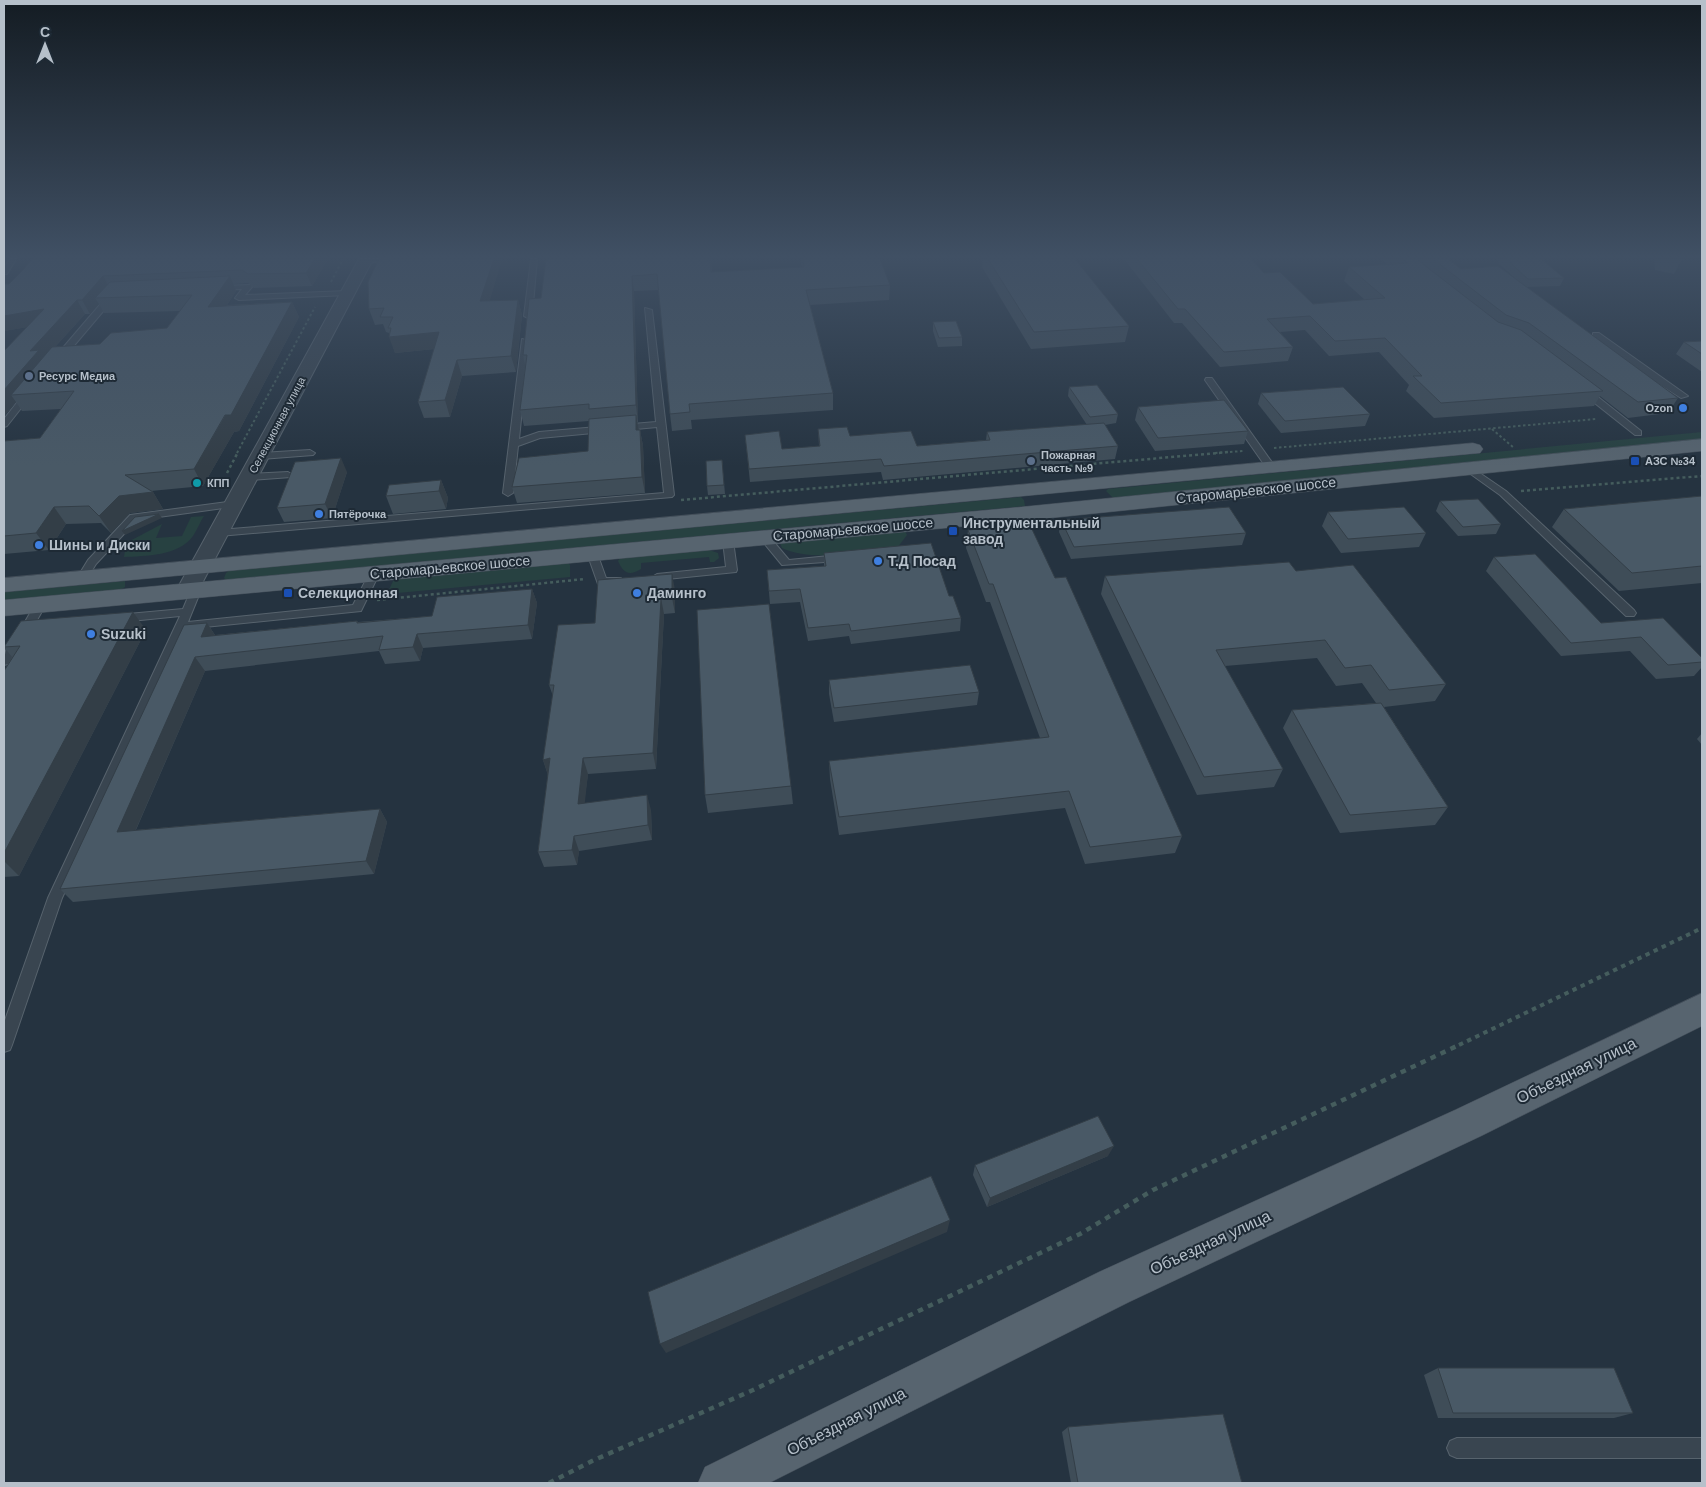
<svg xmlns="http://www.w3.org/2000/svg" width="1706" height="1487" viewBox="0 0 1706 1487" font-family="Helvetica,sans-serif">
  <rect width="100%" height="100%" fill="#253340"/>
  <!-- green -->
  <g fill="#274141">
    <path d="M1702,432V441L1113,498L1106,491L1108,489Z"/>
    <path d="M1021,497L1024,500L1025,506L226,580L224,578L226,573L230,570Z"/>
    <path d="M204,516C200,522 197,530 193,536C179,556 145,556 124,557L126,543L162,524L156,538L182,536L191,517Z"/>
    <path d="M905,531L907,535L897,548C862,551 814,563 782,548L780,543Z"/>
    <path d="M709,550L718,553L719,558L714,562H710L709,557L641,563V569C628,577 623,572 618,561L620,558Z"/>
    <path d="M567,561L570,565V577L387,594L393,581L402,576Z"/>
    <path d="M125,581V587L120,590L4,601V592Z"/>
  </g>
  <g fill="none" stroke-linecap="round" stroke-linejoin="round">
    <defs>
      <g id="lane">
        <path d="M10,259H16L7,274H4V267Z"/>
        <path d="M373,259H391L364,264L360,262Z"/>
        <path d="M531,259H537L532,316L528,318L524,316Z"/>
        <path d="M251,285L252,287L245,295L347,291L351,293L347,295L239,300L235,298L242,289L218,290L214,288L218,286Z"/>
        <path d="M109,294L116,296L61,361H55V357Z"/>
        <path d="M645,308L652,310L674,495L672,497L219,536L214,533L219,530L664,493L657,427L540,438L518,446L513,493L508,496L503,493L522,339L529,341L519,439L539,432L656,422Z"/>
        <path d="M1593,333H1599L1688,396L1681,398L1648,377L1593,337Z"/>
        <path d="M1206,378H1212L1276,468L1274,470H1268L1205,380Z"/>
        <path d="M1582,389H1588L1641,431V435H1635L1582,393Z"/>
        <path d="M26,391L33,393L7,426L4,427V419Z"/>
        <path d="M310,450L315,453L313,455L261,459L256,456L261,453Z"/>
        <path d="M1468,465L1506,491L1634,610L1636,613L1634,616H1626L1500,495L1465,470V466Z"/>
        <path d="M288,472L293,475L291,477L250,480L245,477L250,474Z"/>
        <path d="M235,501L240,504L238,506L137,520L96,564L86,580H78L77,578L88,560L130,515Z"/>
        <path d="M764,534L768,535L789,560L839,555L844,558L839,561L782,565L759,537Z"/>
        <path d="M728,538L733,541L737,570L736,572L657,580L652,577L657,574L726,567L723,541Z"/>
        <path d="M592,550L597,553L606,578H621L622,580L621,582L598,584L587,553Z"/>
        <path d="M374,571L379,574L361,611L185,629L62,898L12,1045L10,1050L4,1052V1023L48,898L180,616L121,622L117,621L115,618L117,615L183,609L191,590L196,587L201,590L188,622L353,605L369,574Z"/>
        <path d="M41,600L46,604L36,622L43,626L37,630H24L22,627L37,601Z"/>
        <path d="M19,636L25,640L8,664L4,665C4,654 7,640 19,636Z"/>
        <path d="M1457,1438H1702V1458H1457L1450,1455L1447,1448L1450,1441Z"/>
      </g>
      <path id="street" d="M359,259H373L198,591L195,596L187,598L179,596L176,591Z"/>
      <g id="primary">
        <path d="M1702,439V451L1021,521L4,616V600L1021,507Z"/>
        <path d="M1473,443L1480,445L1483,449L1480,453L4,592V578Z"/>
        <path d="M1702,993V1026L1481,1136L1129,1302L769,1483H698L705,1467L1099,1272L1455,1110Z"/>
      </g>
    </defs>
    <!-- lane casing -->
    <use href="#lane" stroke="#57636d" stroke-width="2"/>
    <!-- street casing -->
    <use href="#street" stroke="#57636d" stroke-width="2"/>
    <!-- primary casing -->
    <use href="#primary" stroke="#434e59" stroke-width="1"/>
    <!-- path-far3 -->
    <g stroke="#455d5d" stroke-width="2" stroke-dasharray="2.5 2.5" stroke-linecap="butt">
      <path d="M331,282L343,259"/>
      <path d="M1492,429L1514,448"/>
      <path d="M1274,448L1596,419"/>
      <path d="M237,453L315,307"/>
      <path d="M1215,453L1243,451"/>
    </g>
    <!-- path-far2 -->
    <g stroke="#455d5d" stroke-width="2.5" stroke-dasharray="3 3" stroke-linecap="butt">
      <path d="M227,473L238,452"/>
      <path d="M1521,491L1702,476"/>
      <path d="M681,500L1229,452"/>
      <path d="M377,600L585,579"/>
    </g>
    <!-- path-far1 -->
    <path stroke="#455d5d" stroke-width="4" stroke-dasharray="4.5 4.5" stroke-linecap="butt" d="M1459,1045L1702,928"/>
    <!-- path -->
    <path stroke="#455d5d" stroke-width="4.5" stroke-dasharray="5.5 5.5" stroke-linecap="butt" d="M549,1483L592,1461L753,1390L1080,1234L1153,1190L1461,1044"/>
    <!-- lane -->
    <use href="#lane" fill="#394550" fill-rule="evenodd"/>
    <!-- street -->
    <use href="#street" fill="#394550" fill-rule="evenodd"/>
    <!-- primary -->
    <use href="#primary" fill="#57646f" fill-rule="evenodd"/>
  </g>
  <!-- wall -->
  <g fill="#3f4d58" fill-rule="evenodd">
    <path d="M32,259H328L312,286L254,288L248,283L233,284L236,291L227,305L292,302L299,317L239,431L234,432L203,486L151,491L153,492L163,509L130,513L111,533L101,523L66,524L49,550L4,554V441L40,438L61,409L22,411L16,402L4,416V351L27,327L4,331V284H9L23,270ZM99,304L104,313L180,311L167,328L100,344L55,347L85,314H90Z"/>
    <path d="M379,259H502L489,301L518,300L522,315L516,372L462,376L450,417L424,418L418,402L434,349L395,353L389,333L386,332L383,324L375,325L369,309Z"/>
    <path d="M546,259H711L712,272L802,267L800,259H880L890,285L889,300L810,305L833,393V410L691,420L692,429L672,431L670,414L659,290L634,291L638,422H637L639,430H640L643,446L645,493L517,503L512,487L588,451L589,421L524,426L520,410L525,365L523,355L541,298Z"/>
    <path d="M983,259H1075L1129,326L1125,342L1031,349L982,267Z"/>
    <path d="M1124,259H1251L1264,273L1313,304L1365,300L1344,281L1349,267L1388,265L1381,259H1448L1461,269L1516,279L1498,263L1499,259H1541L1564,278L1560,286L1526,287L1678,398L1668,413L1628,418L1600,396L1594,406L1434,418L1406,391L1409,385L1379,352L1329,356L1305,330L1280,332L1293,347L1288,361L1220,367L1182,323H1174Z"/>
    <path d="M1654,259H1682L1674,274L1655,270Z"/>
    <path d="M933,322L962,337V346L938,347L933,331Z"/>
    <path d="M1702,341V372L1676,354L1684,342Z"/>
    <path d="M1069,387L1118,414L1116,423L1105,425L1118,446L1115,459L883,480L881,472L750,482L745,435L782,449L819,446L818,429L850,436L917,446L986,440L987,432L1087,425L1068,396Z"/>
    <path d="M1261,393L1370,414L1365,426L1281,433L1258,404Z"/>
    <path d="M1138,407L1248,431L1244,444L1155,451L1135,420Z"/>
    <path d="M722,460L725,494L708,495L707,486Z"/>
    <path d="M347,472L332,518L284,522L277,508Z"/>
    <path d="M441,480L448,498L446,509L393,514L386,496Z"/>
    <path d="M1702,496V583L1619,591L1552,527L1564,509Z"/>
    <path d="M1440,501L1501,524L1496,534L1458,536L1436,511Z"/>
    <path d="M1328,512L1426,533L1419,547L1341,553L1322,526Z"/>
    <path d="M1061,520L1246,533L1242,545L1071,559L1059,532Z"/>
    <path d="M968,530L1055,578L1182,836L1175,853L1085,864L1065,808L839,835L830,779L829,761L1040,738L990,602H986L966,548Z"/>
    <path d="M824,553L949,596L961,618L960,631L851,644L849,636L808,641L800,602L770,604L767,570L824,566Z"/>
    <path d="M1494,557L1601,623L1702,658V667L1694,676L1656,679L1630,651L1561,656L1486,571Z"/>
    <path d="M1296,571L1446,684L1435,701L1384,707L1448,807L1435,825L1340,833L1283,728L1292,710L1376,703L1362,683L1336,686L1317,658L1225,666L1283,769L1274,787L1197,795L1101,594L1105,576Z"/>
    <path d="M532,589L537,603L532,639L423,648L420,661L385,664L379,651L205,671L136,830L380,809L387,822L374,874L73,902L60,889L207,623L215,635L357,621L358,622L432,616Z"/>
    <path d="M675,590V613L664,614L656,769L588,774L584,803L651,810L652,840L579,851L577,865L544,867L538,852L548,775L543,760L553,696L549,685L595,623Z"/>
    <path d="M146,630L19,876L4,877V671L12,657L4,647Z"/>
    <path d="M829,680L979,692L977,705L834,722L829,694Z"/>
    <path d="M1702,733V745L1697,739Z"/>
    <path d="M791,786L793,804L708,813L705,795Z"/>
    <path d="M1108,1156L987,1207L973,1175L975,1165Z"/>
    <path d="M1438,1368L1633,1413L1614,1418H1438L1424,1375Z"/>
    <path d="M1068,1427L1242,1483H1071L1062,1432Z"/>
  </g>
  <!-- shaded-wall -->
  <g fill="#333e47">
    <path d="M315,259H328L312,286L306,273Z"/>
    <path d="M494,259H502L485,317L480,301Z"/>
    <path d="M103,276L111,290L95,298L99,304L90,314L82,300Z"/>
    <path d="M230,276L236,291L216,322L208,307Z"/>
    <path d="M632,276L634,291L638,422L636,405Z"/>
    <path d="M77,300L85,314L11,395L16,402L4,416V390L30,351Z"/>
    <path d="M518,300L522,315L516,372L511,356Z"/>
    <path d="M292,302L299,317L239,431L234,432L203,486L194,469Z"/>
    <path d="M44,309L53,323L4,331V316Z"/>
    <path d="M439,332L444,348L395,353L389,337Z"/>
    <path d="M457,360L462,376L450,417L445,400Z"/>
    <path d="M636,415L639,431L636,430Z"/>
    <path d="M640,430L643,446L645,493L642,477Z"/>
    <path d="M341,458L347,472L332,518L325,504Z"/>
    <path d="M441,480L448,498L446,509L439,491Z"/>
    <path d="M153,492L163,509L130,513L111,533L99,516L119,496Z"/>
    <path d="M54,507L66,524L49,550L36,533Z"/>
    <path d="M159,514L162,518L125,535L122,531Z"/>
    <path d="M672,574L675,590V613L672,598Z"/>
    <path d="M532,589L537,603L532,639L528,625Z"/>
    <path d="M661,598L664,614L656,769L653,753Z"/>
    <path d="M133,612L146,630L19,876L4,861V853Z"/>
    <path d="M207,623L216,637H201Z"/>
    <path d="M417,634L423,648L420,661L413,647Z"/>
    <path d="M195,657L205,671L129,845L117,832Z"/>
    <path d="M550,758L548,775L543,760Z"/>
    <path d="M583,758L588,774L583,819L578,804Z"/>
    <path d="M647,795L651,810L652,840L648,825Z"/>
    <path d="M380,809L387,822L374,874L366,861Z"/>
    <path d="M574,836L579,851L577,865L572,850Z"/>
    <path d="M1114,1146L1108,1156L987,1207L990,1198Z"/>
    <path d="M950,1220L947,1232L666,1353L660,1344Z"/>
  </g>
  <!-- building -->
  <g fill="#495966" stroke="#333e47">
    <path d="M32,259H315L306,273L248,274L242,270L103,276L82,300H77L30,351L39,350L4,390V351L44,309L4,316V284H9L23,270Z"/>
    <path d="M379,259H494L480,301L518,300L511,356L457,360L445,400L418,402L439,332L389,337L391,328H388L393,317H380L384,308L369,309L368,282Z"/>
    <path d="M546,259H710L711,272L804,267L803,259H880L890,285L806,290L833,393L689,404L690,412L670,414L657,274L632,276L636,405L589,409V404L520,410L527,355H523L529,299L541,298Z"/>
    <path d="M988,259H1075L1129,326L1034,332Z"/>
    <path d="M1137,259H1251L1264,273L1280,272L1313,304L1385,298L1349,267L1408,263L1402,259H1418L1419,261L1498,322L1521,330L1603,391L1441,403L1413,376H1422L1385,338L1335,341L1310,316L1267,319L1293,347L1224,352L1185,309H1178Z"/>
    <path d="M1433,259H1448L1461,269L1498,266L1678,398L1638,402L1529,323L1506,315Z"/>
    <path d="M1506,259H1541L1564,278L1528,279Z"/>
    <path d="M230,276L208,307L292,302L231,415H225L194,469L125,475L153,492L119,496L99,516L89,506L54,507L36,533L4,536V441L40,438L74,391L11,395L52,347L100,344L111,333L167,328L192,295L95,298L110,282Z"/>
    <path d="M956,321L962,337L939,338L933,322Z"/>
    <path d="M1702,341V354L1684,342Z"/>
    <path d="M1097,385L1118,414L1090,417L1069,387Z"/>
    <path d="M1343,387L1370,414L1285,421L1261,393Z"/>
    <path d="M1224,400L1248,431L1158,438L1138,407Z"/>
    <path d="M636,415V430H640L642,477L512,487L519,458L588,451L589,419Z"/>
    <path d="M1104,423L1118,446L884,466L881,459L749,469L745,435L779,431L782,449L820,446L818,429L847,427L850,436L911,431L917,446L990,440L987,432Z"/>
    <path d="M341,458L325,504L277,508L295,462Z"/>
    <path d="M722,460L724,485L707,486L706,461Z"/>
    <path d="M441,480L439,491L386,496L389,485Z"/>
    <path d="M1702,496V566L1632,573L1564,509Z"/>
    <path d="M1478,499L1501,524L1463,527L1440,501Z"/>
    <path d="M1229,507L1246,533L1074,547L1061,520Z"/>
    <path d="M1404,507L1426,533L1348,539L1328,512Z"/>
    <path d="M159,514L122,531L135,517Z"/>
    <path d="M1030,525L1055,578L1066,577L1182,836L1090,847L1069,791L839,817L829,761L1049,737L993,584H989L968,530Z"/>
    <path d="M931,543L949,596H953L961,618L851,631L849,624L808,628L800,589L769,591L767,570L826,566L824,553Z"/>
    <path d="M1535,554L1601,623L1663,618L1702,658V662L1668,665L1641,637L1571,643L1494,557Z"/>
    <path d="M1289,562L1296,571L1353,565L1446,684L1389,690L1371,665L1345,668L1325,640L1216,650L1283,769L1204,777L1105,576Z"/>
    <path d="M672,574V598H661L653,753L583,758L578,804L647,795L648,825L574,836L572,850L538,852L550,758L543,760L554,685H549L558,625L595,623L598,580Z"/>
    <path d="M532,589L528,625L417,634L413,647L379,650L383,636L195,657L117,832L380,809L366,861L60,889L184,625L207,623L201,637L357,621V623L432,616L437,597Z"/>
    <path d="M769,604L791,786L705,795L697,610Z"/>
    <path d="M133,612L4,853V671L20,646L4,647L21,621Z"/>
    <path d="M970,665L979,692L834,708L829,680Z"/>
    <path d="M1381,703L1448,807L1350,815L1292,710Z"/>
    <path d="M1098,1116L1114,1146L990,1198L975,1165Z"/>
    <path d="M931,1176L950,1220L660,1344L648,1292Z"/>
    <path d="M1438,1368H1614L1633,1413H1453Z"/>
    <path d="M1223,1414L1242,1483H1078L1068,1427Z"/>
  </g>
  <!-- sky -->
  <linearGradient id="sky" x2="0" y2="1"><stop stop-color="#141c23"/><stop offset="0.55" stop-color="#405064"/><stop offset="1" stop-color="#405064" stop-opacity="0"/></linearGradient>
  <rect width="1706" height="467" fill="url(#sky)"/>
  <!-- markers -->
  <g fill="#5c6f8a" stroke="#1e2a35" stroke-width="2">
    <circle cx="29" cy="376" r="5"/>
    <circle cx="1031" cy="461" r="5"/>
  </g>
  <g fill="#3f7fe0" stroke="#1e2a35" stroke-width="2">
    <circle cx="1683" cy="408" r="5"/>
    <circle cx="319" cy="514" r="5"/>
    <circle cx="39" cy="545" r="5"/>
    <circle cx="878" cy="561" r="5"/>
    <circle cx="637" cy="593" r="5"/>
    <circle cx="91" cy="634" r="5"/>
  </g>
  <g fill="#1a4fb4" stroke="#1e2a35" stroke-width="2">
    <rect x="1630" y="456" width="10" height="10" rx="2.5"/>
    <rect x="948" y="526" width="10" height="10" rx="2.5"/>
    <rect x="283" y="588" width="10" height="10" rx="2.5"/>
  </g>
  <circle fill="#0f9aa8" stroke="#1e2a35" stroke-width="2" cx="197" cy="483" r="5"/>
  <g text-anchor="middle" stroke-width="4" stroke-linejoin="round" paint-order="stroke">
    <!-- far-poi labels -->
    <g font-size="11" font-weight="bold" fill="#b6c0ca" stroke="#1e2a35" text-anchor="start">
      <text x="39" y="380">Ресурс Медиа</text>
      <text x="1673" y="412" text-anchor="end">Ozon</text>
      <text x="1041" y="459">Пожарная<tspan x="1041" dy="13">часть №9</tspan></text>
      <text x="1645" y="465">АЗС №34</text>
      <text x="207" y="487">КПП</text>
      <text x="329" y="518">Пятёрочка</text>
    </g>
    <!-- far-street labels -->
    <g font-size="11" fill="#b6c0ca" stroke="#1e2a35">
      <text transform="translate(277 425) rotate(-62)" y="4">Селекционная улица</text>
    </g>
    <!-- street labels -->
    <g font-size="14" fill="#b6c0ca" stroke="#1e2a35">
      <text transform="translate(1256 490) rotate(-6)" y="5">Старомарьевское шоссе</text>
      <text transform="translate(853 529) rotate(-5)" y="5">Старомарьевское шоссе</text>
      <text transform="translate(450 567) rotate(-5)" y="5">Старомарьевское шоссе</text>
    </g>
    <!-- poi labels -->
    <g font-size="14" font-weight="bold" fill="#b6c0ca" stroke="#1e2a35" text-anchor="start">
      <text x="963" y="528">Инструментальный<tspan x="963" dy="16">завод</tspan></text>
      <text x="49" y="550">Шины и Диски</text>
      <text x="888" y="566">Т.Д Посад</text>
      <text x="298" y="598">Селекционная</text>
      <text x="647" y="598">Даминго</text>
      <text x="101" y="639">Suzuki</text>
    </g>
    <!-- near-street labels -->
    <g font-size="16" fill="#b6c0ca" stroke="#1e2a35">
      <text transform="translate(1576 1070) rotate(-26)" y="6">Объездная улица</text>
      <text transform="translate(1210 1242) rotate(-25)" y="6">Объездная улица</text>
      <text transform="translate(846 1421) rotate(-27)" y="6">Объездная улица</text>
    </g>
  </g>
  <!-- border -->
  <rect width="1706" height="1487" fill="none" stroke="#b6c0ca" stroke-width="10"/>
  <!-- north arrow -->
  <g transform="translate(45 45)" stroke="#1e2a35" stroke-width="4" paint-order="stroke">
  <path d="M0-4L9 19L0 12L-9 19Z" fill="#b6c0ca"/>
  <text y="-8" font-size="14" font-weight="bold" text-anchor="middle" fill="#b6c0ca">С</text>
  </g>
</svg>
